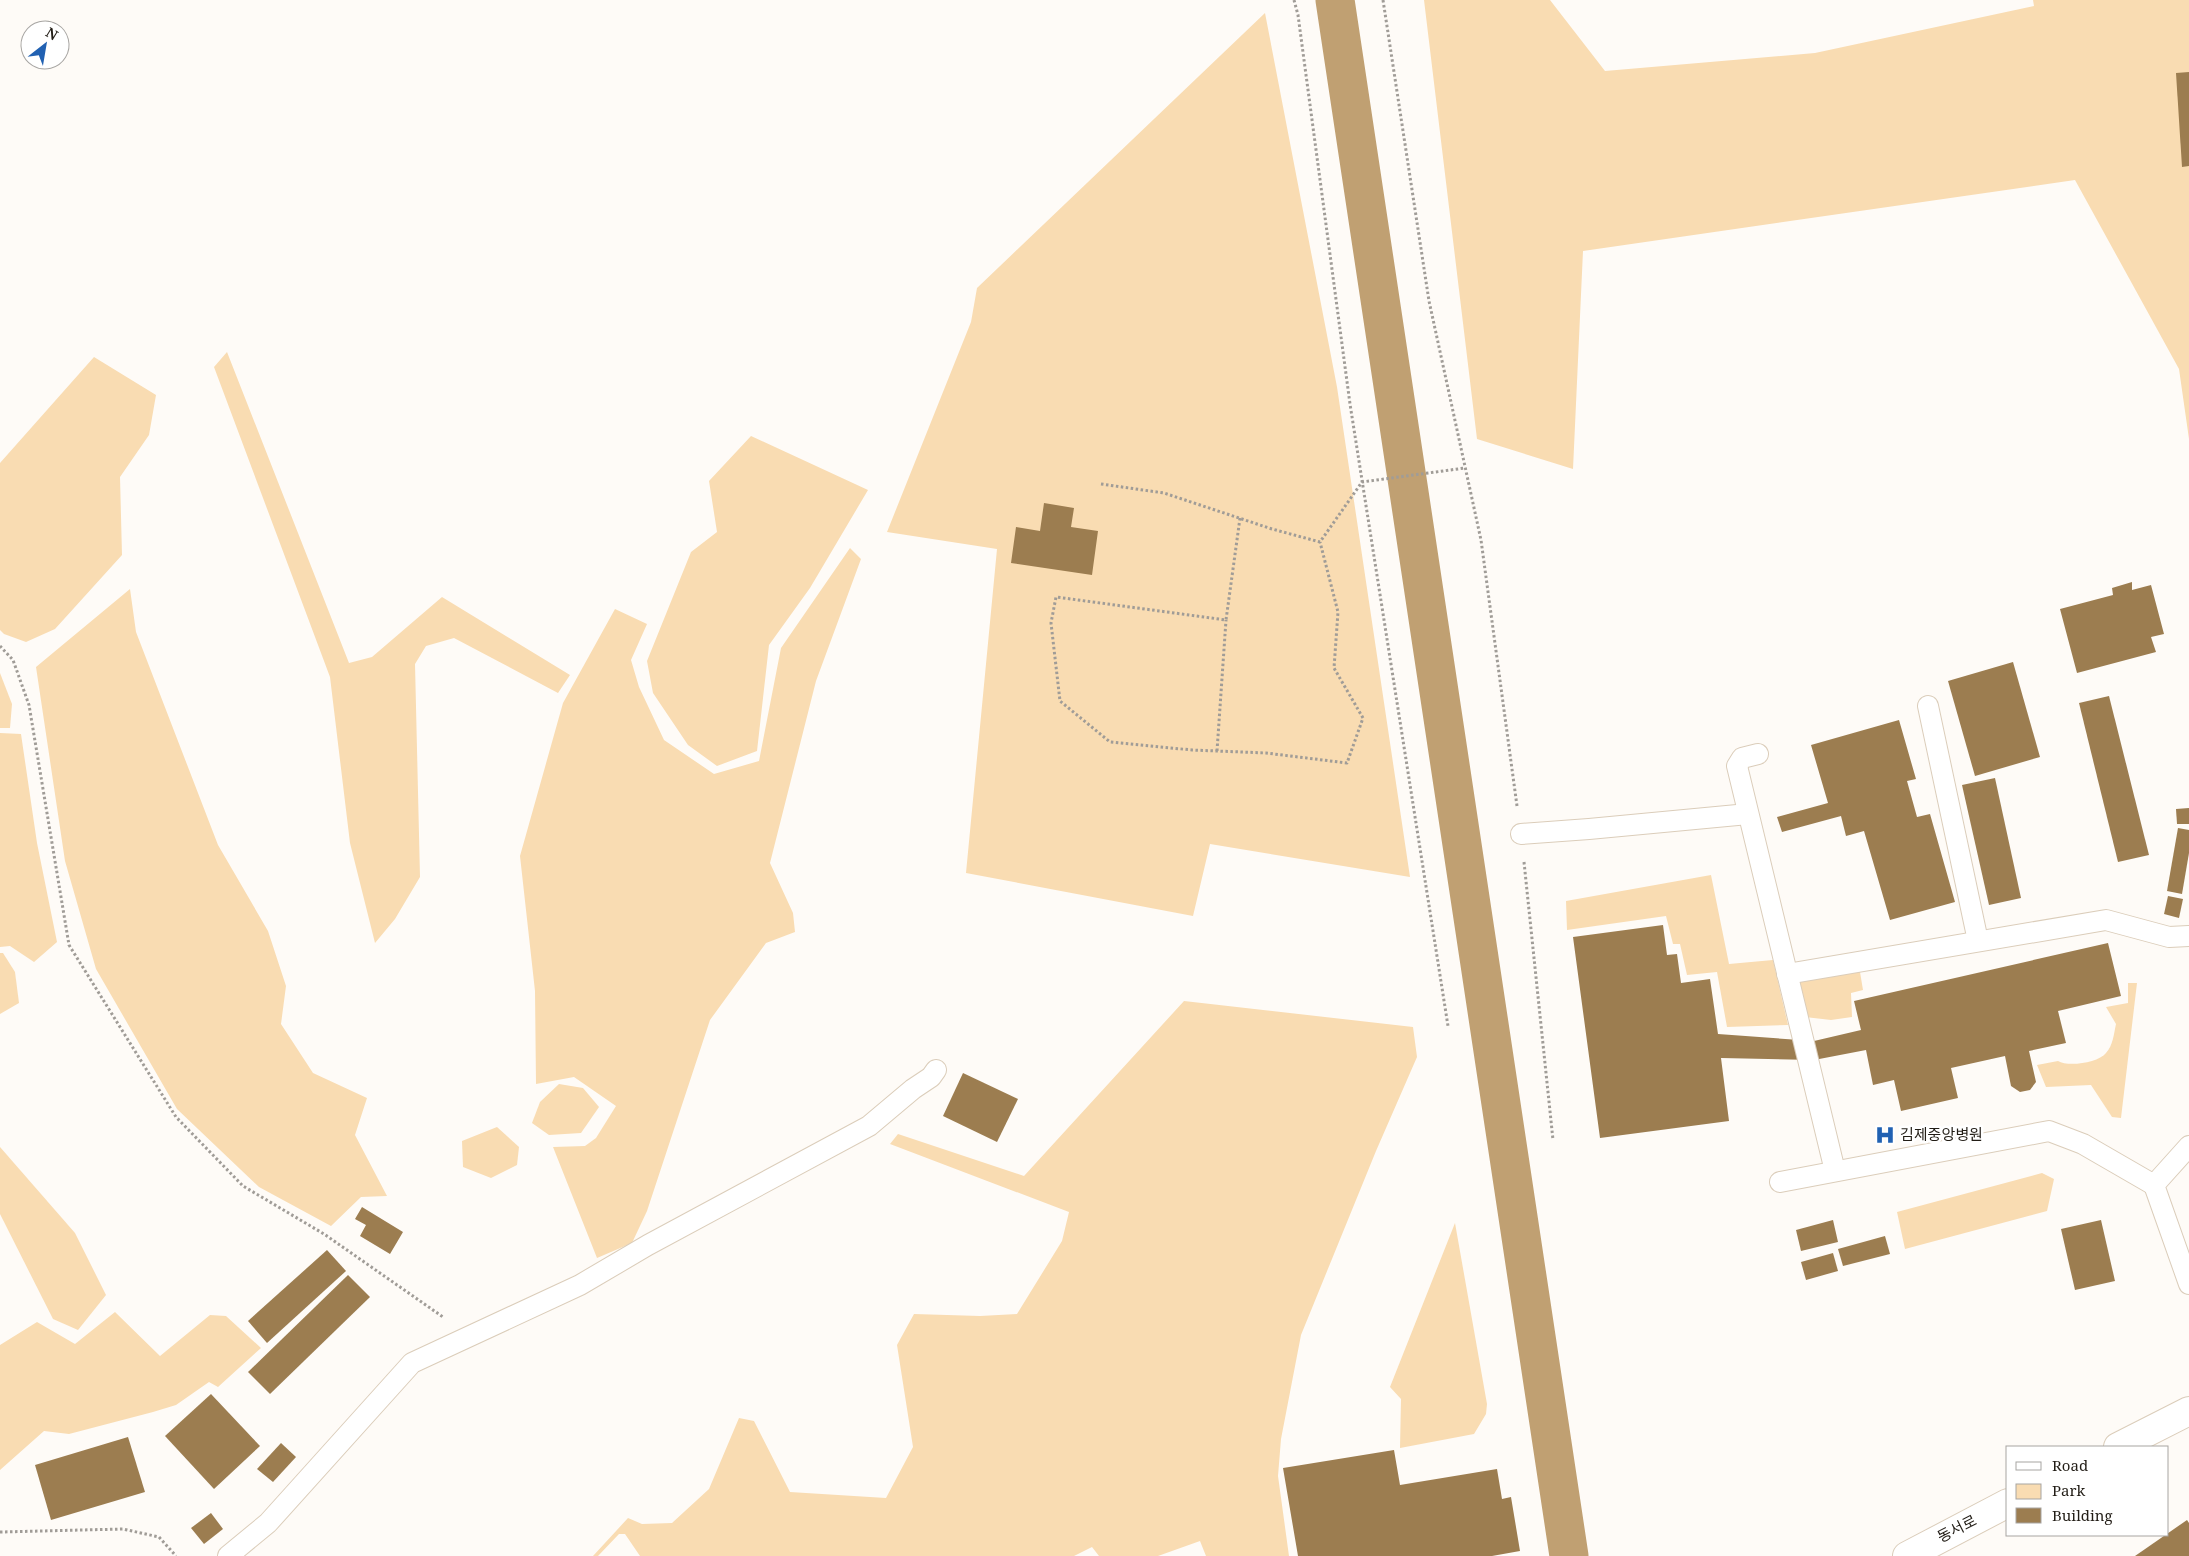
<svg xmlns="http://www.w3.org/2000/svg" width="2189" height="1556" viewBox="0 0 2189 1556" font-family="'Noto Serif','Noto Sans KR',serif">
  <rect width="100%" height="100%" fill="#fefbf7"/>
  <!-- green -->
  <g fill="#f9dcb2">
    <path d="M1424,0H1550L1605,71L1815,53L2034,6L2033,0H2189V439L2179,369L2075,180L1583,251L1573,469L1477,439Z"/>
    <path d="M1265,13L1337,387L1410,877L1210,844L1193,916L966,873L997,549L887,532L971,322L977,288Z"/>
    <path d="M227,352L349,663L372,657L442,597L570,675L558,693L454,638L426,646L415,664L420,877L395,919L375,943L350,843L330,677L214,367Z"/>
    <path d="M94,357L156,395L149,435L120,477L122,555L55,629L26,642L4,634L0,630V463Z"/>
    <path d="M751,436L868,490L810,588L769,645L757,751L717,766L688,745L653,693L647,661L691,552L717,532L709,481Z"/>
    <path d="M850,548L861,559L816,681L770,863L793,913L795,932L766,943L710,1020L647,1211L632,1243L597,1258L553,1147L585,1146L596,1138L616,1106L574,1077L536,1084L535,991L520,856L563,703L615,609L647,624L631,660L639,687L664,740L714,774L759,761L781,648Z"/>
    <path d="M130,589L136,632L218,845L268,931L286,986L281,1024L313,1073L367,1098L355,1135L387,1196L361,1197L331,1226L259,1187L177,1109L96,969L65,861L36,667Z"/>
    <path d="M0,673L12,704L10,728H0Z"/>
    <path d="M0,733L21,734L37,843L57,942L34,962L10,946L0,947Z"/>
    <path d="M1711,875L1729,964L1773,960L1788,1025L1727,1027L1717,972L1687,975L1680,944H1673L1666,916L1567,930L1566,901Z"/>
    <path d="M0,953H3L15,972L19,1003L0,1014Z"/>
    <path d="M1854,968L1860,972L1863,990L1851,993L1852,1017L1831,1020L1805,1017L1795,979Z"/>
    <path d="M2128,983H2137L2121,1118L2112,1117L2091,1085L2046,1087L2037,1065L2058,1061C2068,1067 2098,1063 2106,1053C2113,1046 2114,1033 2116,1024L2106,1007L2128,1003Z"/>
    <path d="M1184,1001L1413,1027L1417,1057L1376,1151L1301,1335L1281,1439L1278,1476L1289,1556H1206L1200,1541L1158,1556H1099L1092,1547L1074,1556H640L625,1534H619L598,1556H593L628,1518L642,1524L672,1523L709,1489L739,1418L754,1421L790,1492L886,1498L913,1447L897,1345L914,1314L980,1316L1017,1314L1062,1241L1069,1212L890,1144L898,1134L1024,1176Z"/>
    <path d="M559,1084L583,1088L599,1107L581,1133L549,1135L532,1123L540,1102Z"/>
    <path d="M497,1127L519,1147L517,1165L491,1178L463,1167L462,1141Z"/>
    <path d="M0,1147L75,1233L106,1295L78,1330L53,1319L0,1214Z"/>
    <path d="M2042,1173L2054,1179L2047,1211L1905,1249L1897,1212Z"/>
    <path d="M1455,1223L1487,1404L1486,1414L1474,1434L1400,1448L1401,1399L1390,1387Z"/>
    <path d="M115,1312L160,1356L210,1315L226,1316L261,1348L218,1387L209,1382L176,1405L153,1412L69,1434L44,1431L0,1470V1345L37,1322L75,1344Z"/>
  </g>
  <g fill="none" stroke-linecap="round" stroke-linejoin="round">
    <!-- canal -->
    <path stroke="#c0a072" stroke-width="39" d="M1335,0L1569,1556"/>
  </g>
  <!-- building -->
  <g fill="#9c7d50">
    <path d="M2189,72V166L2182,167L2176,73Z"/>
    <path d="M1044,503L1074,508L1071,527L1098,531L1092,575L1011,563L1016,527L1040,531Z"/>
    <path d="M2132,582V590L2151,585L2164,634L2151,637L2156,652L2077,673L2060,609L2113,595L2112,588Z"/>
    <path d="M2013,662L2040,757L1975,776L1948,681Z"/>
    <path d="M2109,696L2149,855L2118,862L2079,703Z"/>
    <path d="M1899,720L1916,779L1907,781L1917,817L1930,814L1955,902L1890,920L1864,831L1846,836L1841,816L1782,832L1777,817L1828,803L1811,745Z"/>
    <path d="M1995,778L2021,898L1989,905L1962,785Z"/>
    <path d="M2189,808V824H2177L2176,809Z"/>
    <path d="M2178,828L2189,830V853L2182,894L2167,891Z"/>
    <path d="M2168,896L2183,899L2179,918L2164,914Z"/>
    <path d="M1663,925L1667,955L1677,954L1681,983L1710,979L1718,1034L1814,1041L1861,1030L1854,1001L2108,943L2121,996L2058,1011L2066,1043L2029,1051L2036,1082L2030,1090L2020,1092L2011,1086L2005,1056L1951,1068L1958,1098L1901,1111L1894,1080L1873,1085L1866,1050L1814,1060L1721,1058L1729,1121L1600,1138L1573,937Z"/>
    <path d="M963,1073L1018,1099L997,1142L943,1116Z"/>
    <path d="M362,1207L403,1232L390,1254L360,1236L366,1225L355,1219Z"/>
    <path d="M1833,1220L1838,1242L1801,1251L1796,1230Z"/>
    <path d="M2101,1220L2115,1281L2075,1290L2061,1229Z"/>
    <path d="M1885,1236L1890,1254L1843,1266L1838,1249Z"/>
    <path d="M327,1250L346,1271L267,1343L248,1321Z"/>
    <path d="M1833,1253L1838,1271L1806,1280L1801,1262Z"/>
    <path d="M348,1275L370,1297L270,1394L248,1372Z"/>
    <path d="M211,1394L260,1446L214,1489L165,1436Z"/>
    <path d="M128,1437L145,1492L51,1520L35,1465Z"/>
    <path d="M281,1443L296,1457L273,1482L257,1469Z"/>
    <path d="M1394,1450L1400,1485L1497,1469L1502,1499L1511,1497L1520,1551L1492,1556H1298L1283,1468Z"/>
    <path d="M211,1513L223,1529L204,1544L191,1528Z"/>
    <path d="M2187,1520L2189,1523V1556H2135Z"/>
  </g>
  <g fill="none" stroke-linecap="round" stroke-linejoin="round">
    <defs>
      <g id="lane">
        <path d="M1928,706L1978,941"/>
        <path d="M1758,754L1742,758L1737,766L1835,1171"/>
        <path d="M1521,834L1589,829L1748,814"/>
        <path d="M1787,974L2106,920L2169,937L2189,936"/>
        <path d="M2189,1146L2154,1185L2189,1284"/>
        <path d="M1780,1182L2049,1131L2083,1144L2154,1185"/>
        <path d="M228,1556L268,1523L412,1363L580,1285L648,1245L869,1126L913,1089L931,1077L936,1070"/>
      </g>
      <g id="secondary">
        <path d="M2118,1447L2189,1411"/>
        <path d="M1907,1556L2008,1503"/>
      </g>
    </defs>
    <!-- lane casing -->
    <use href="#lane" stroke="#dbcdba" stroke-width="22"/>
    <!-- secondary casing -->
    <use href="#secondary" stroke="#dbcdba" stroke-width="30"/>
    <!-- path -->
    <g stroke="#a09c97" stroke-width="3" stroke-dasharray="2.5 2.5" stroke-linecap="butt">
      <path d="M1294,0L1298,15L1350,404L1448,1026"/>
      <path d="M1383,0L1429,301L1481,540L1517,806"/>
      <path d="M1101,484L1164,493L1272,529L1320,542L1362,482L1465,468"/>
      <path d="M1240,518L1226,620L1056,597L1051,623L1060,701L1110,742L1192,750L1266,753L1347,763L1363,718L1334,668L1338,612L1320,542"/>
      <path d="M0,646L13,660L29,705L69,945L176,1117L243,1186L324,1234L443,1317"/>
      <path d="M1217,751L1226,620"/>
      <path d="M1524,862L1553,1140"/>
      <path d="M0,1532L123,1529L159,1537L176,1556"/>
    </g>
    <!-- lane -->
    <use href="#lane" stroke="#fff" stroke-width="20"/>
    <!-- secondary -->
    <use href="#secondary" stroke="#fff" stroke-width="28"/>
  </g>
  <!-- icons -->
  <defs>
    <symbol id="hospital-bare" viewBox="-9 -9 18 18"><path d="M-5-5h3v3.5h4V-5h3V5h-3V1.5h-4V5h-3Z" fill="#2161b2" stroke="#fff" stroke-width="2.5" paint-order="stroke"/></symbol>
  </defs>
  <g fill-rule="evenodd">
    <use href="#hospital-bare" x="1871" y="1121" width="28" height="28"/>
  </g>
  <g text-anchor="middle" stroke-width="5" stroke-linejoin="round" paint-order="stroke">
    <!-- poi labels -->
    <g font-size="15" fill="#221d16" stroke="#fff" text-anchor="start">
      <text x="1900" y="1140">김제중앙병원</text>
    </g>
    <!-- street labels -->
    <g font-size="15" fill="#221d16" stroke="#fff">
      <text transform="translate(1957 1529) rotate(-27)" y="5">동서로</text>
    </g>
  </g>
  <!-- legend -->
  <rect x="2006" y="1446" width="162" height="90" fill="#ffffff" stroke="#a7a5a2"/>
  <rect x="2016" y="1462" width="25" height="8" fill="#ffffff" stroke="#a7a5a2"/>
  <text x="2052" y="1471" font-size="15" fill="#221d16">Road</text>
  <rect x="2016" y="1484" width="25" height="15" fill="#f9dcb2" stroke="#a7a5a2"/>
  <text x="2052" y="1496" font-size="15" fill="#221d16">Park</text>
  <rect x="2016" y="1508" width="25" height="15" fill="#9c7d50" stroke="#a7a5a2"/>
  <text x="2052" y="1521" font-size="15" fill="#221d16">Building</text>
  <!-- north arrow -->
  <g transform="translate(45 45) rotate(31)"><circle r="24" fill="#ffffff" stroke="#a7a5a2"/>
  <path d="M0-4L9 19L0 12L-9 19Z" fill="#2161b2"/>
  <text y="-8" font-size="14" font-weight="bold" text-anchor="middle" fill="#221d16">N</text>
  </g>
</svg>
